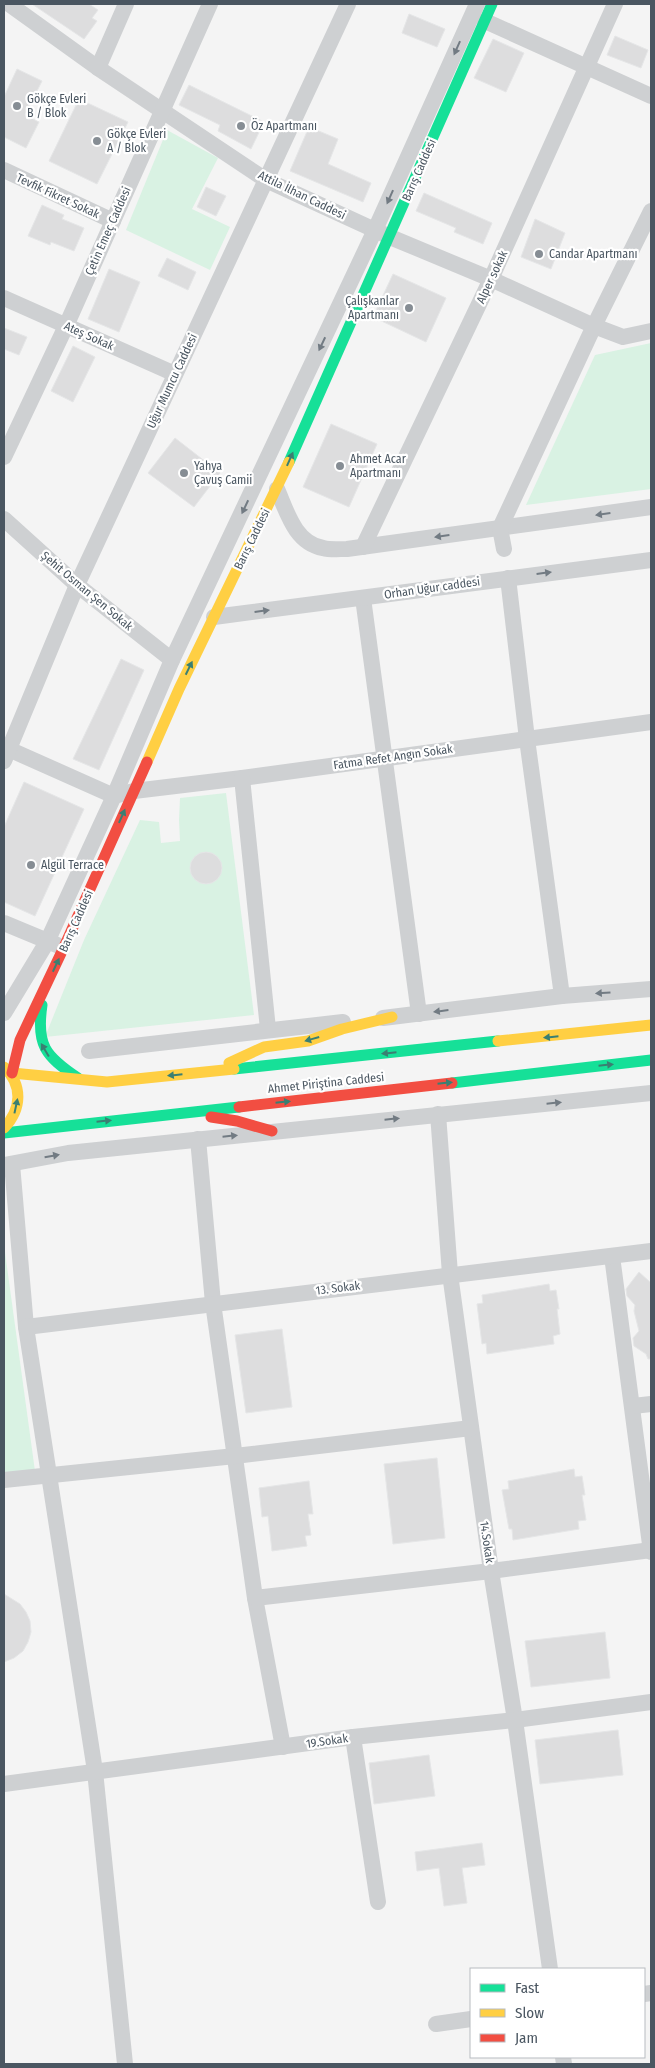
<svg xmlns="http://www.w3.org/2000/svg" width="655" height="2068" viewBox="0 0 655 2068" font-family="'Fira Sans Condensed',sans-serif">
  <rect width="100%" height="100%" fill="#f4f4f4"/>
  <!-- green -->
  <g fill="#d9f2e3">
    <path d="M167,130L218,158L192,209L230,227L210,270L126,230Z"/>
    <path d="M651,343V489L526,505L595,355Z"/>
    <path d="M226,793L254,1015L45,1037L84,940L140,820L159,822L161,843L180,841L179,820L180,798Z"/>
    <path d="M4,1245L35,1471L4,1473Z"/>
  </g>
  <!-- building -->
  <g fill="#ddddde" stroke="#e5e6e7">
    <path d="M32,4H89L98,10L92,18L97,21L84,39Z"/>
    <path d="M409,14L445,29L437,47L402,33Z"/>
    <path d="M615,36L648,50L641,68L607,55Z"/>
    <path d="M493,39L524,53L506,92L474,78Z"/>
    <path d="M17,69L42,81L25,115L39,122L26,148L4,137V97Z"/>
    <path d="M189,85L264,122L251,149L218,131L220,125L179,105Z"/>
    <path d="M79,99L128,122L97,184L49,161Z"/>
    <path d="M309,127L338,139L328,164L371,183L363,202L290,171Z"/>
    <path d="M206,187L226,196L216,216L197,207Z"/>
    <path d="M424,193L492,223L483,244L454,232L456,228L416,211Z"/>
    <path d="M42,205L64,215L62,219L84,228L74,251L51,242L50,245L28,236Z"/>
    <path d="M535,219L565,233L551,269L521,257Z"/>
    <path d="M167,258L196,272L188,290L158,276Z"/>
    <path d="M109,269L140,282L119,332L88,319Z"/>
    <path d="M393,274L446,298L426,342L373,317Z"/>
    <path d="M4,328L27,337L19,355L4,349Z"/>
    <path d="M73,346L95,357L73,402L51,391Z"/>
    <path d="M331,424L377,444L349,507L303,487Z"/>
    <path d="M175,438L220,473L194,507L148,473Z"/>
    <path d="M121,659L144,670L99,770L73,759Z"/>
    <path d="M24,782L84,809L35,916L4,902V827Z"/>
    <circle cx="206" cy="868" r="16"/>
    <path d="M639,1272L651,1283V1359H648L646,1354L634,1346L633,1338L639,1331L634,1311L635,1305L627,1296L626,1289Z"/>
    <path d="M549,1284L550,1291L556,1290L559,1309H557L560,1334L553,1336L554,1344L487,1354L486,1343L482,1344L477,1304L483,1303L482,1295Z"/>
    <path d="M282,1329L292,1407L246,1413L235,1335Z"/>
    <path d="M437,1458L445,1538L393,1544L384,1464Z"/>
    <path d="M574,1469L575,1477L582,1476L585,1495H582L586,1520L578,1521L579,1529L513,1540L512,1529H509L502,1490L509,1489L508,1481Z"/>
    <path d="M309,1481L313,1514H308L311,1535L305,1536L307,1546L272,1551L268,1516L262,1517L259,1488Z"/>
    <path d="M4,1594L20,1604L26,1612L30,1621L31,1632L28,1642L23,1651L14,1658L4,1662Z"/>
    <path d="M605,1632L610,1678L531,1687L525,1641Z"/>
    <path d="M618,1730L623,1775L540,1784L535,1740Z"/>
    <path d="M429,1755L435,1796L374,1804L369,1763Z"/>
    <path d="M482,1843L485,1865L462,1868L467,1903L444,1906L439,1868L417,1871L415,1852Z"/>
  </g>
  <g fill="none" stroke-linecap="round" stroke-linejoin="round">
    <!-- street -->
    <g stroke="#ced0d2" stroke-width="16">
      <path d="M9,4L98,68L266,180L390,237L491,279L594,326L623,337L651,331"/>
      <path d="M485,21L651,96"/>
      <path d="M98,68L126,4"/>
      <path d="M4,170L113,221"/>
      <path d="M4,298L175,374"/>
      <path d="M4,457L66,326L210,4"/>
      <path d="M277,489C287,512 295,543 323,548C330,550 339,549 347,549L651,507"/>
      <path d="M4,519L77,585L172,660"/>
      <path d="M363,547L491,279L615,4"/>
      <path d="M504,549L500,528L594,326L651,211"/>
      <path d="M508,578L527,739L562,996"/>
      <path d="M363,598L419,1014"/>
      <path d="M214,617L651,560"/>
      <path d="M4,747L114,796L134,791L242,778L651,722"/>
      <path d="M4,761L77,585L348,4"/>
      <path d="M242,778L268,1029"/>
      <path d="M4,923L57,945"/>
      <path d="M4,1013L47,942L114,796L172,660L375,230L477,4"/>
      <path d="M383,1018L562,996L651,989"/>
      <path d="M89,1051L343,1022"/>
      <path d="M438,1114L450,1274L491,1571L515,1720L550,1969"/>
      <path d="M198,1139L213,1303L255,1598L283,1747"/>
      <path d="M12,1164L26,1327L95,1771L125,2064"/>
      <path d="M4,1165L68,1153L651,1093"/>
      <path d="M612,1256L651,1552"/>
      <path d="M26,1327L651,1251"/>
      <path d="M633,1406L651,1404"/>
      <path d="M4,1480L235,1456L471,1428"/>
      <path d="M255,1598L491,1571L651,1550"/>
      <path d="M353,1737L378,1902"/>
      <path d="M4,1784L353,1737L515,1720L651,1702"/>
      <path d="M644,1994L651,1993"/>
      <path d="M436,2024L471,2019"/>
      <path d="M563,2057L564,2064"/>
    </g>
    <!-- fast -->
    <g stroke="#16e098" stroke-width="11">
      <path d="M289,462L492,4"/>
      <path d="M42,1005C36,1045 45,1056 78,1078"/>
      <path d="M234,1069L498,1041"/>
      <path d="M452,1083L651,1060"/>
      <path d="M4,1133L239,1107"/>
    </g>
    <!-- slow -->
    <g stroke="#ffcf43" stroke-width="11">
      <path d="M147,762L179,689L289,462"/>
      <path d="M498,1041L651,1025"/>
      <path d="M229,1063L264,1047L308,1041L342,1029L392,1017"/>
      <path d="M4,1067C23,1085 22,1109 4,1128"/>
      <path d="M12,1073L107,1082L234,1069"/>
    </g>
    <!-- jam -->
    <g stroke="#f24e42" stroke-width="11">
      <path d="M12,1073L20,1040L64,947L147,762"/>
      <path d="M239,1107L452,1083"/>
      <path d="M211,1117L237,1121L272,1131"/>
    </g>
  </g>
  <!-- one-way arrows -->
  <defs><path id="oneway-solid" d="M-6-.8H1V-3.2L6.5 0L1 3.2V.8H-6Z" transform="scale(1.25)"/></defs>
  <g fill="#727b83">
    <use href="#oneway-solid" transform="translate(457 48) rotate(114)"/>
    <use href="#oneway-solid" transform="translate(390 197) rotate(114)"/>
    <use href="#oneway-solid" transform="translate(322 344) rotate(115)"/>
    <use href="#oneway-solid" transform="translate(245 507) rotate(115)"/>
    <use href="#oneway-solid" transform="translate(603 514) rotate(172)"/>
    <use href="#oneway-solid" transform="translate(442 536) rotate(172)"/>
    <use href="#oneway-solid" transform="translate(544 573) rotate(-7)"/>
    <use href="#oneway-solid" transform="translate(262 611) rotate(-7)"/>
    <use href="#oneway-solid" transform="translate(603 993) rotate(176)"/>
    <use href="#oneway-solid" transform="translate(441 1011) rotate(173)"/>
    <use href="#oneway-solid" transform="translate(554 1103) rotate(-6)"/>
    <use href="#oneway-solid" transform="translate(392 1119) rotate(-6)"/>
    <use href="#oneway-solid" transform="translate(230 1136) rotate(-6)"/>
    <use href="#oneway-solid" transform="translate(52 1156) rotate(-10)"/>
  </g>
  <g fill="#3a7f72">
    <use href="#oneway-solid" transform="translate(290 459) rotate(-66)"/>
    <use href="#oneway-solid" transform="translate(189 668) rotate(-64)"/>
    <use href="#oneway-solid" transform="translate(122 816) rotate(-66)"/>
    <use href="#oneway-solid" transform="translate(56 965) rotate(-65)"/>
    <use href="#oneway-solid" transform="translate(551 1037) rotate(174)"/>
    <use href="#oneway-solid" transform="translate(312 1039) rotate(164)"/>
    <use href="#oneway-solid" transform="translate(45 1050) rotate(-121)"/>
    <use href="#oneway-solid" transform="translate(389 1053) rotate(174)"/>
    <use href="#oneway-solid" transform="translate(606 1065) rotate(-6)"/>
    <use href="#oneway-solid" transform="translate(175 1075) rotate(174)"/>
    <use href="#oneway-solid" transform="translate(445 1083) rotate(-6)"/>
    <use href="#oneway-solid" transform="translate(283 1102) rotate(-6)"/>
    <use href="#oneway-solid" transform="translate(16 1106) rotate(-78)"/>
    <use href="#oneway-solid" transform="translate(104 1121) rotate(-6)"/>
  </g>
  <!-- markers -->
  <g fill="#868d94" stroke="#fff" stroke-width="2">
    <circle cx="17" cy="106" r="5"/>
    <circle cx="241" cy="126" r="5"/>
    <circle cx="97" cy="141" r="5"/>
    <circle cx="539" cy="254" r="5"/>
    <circle cx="409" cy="308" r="5"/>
    <circle cx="340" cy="466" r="5"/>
    <circle cx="184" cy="473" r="5"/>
    <circle cx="31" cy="865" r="5"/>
  </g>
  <g text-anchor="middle" stroke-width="4.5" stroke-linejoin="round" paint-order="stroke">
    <!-- poi labels -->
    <g font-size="12" fill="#4a5661" stroke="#fff" text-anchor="start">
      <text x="27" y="103">Gökçe Evleri<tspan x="27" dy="14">B / Blok</tspan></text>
      <text x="251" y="130">Öz Apartmanı</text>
      <text x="107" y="138">Gökçe Evleri<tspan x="107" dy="14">A / Blok</tspan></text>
      <text x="549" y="258">Candar Apartmanı</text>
      <text x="399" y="305" text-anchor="end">Çalışkanlar<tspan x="399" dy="14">Apartmanı</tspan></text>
      <text x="350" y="463">Ahmet Acar<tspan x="350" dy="14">Apartmanı</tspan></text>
      <text x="194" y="470">Yahya<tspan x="194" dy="14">Çavuş Camii</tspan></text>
      <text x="41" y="869">Algül Terrace</text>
    </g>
    <!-- street labels -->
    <g font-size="12" fill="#4a5661" stroke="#fff">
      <text transform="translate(419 170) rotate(-66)" y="4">Barış Caddesi</text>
      <text transform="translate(302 195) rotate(26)" y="4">Attila İlhan Caddesi</text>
      <text transform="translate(58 196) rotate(25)" y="4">Tevfik Fikret Sokak</text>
      <text transform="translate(108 231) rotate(-66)" y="4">Çetin Emeç Caddesi</text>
      <text transform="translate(492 277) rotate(-65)" y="4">Alper sokak</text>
      <text transform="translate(89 336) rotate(24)" y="4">Ateş Sokak</text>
      <text transform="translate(172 381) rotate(-65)" y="4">Uğur Mumcu Caddesi</text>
      <text transform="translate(252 539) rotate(-64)" y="4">Barış Caddesi</text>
      <text transform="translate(432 588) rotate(-8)" y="4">Orhan Uğur caddesi</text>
      <text transform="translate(87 591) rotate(40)" y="4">Şehit Osman Şen Sokak</text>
      <text transform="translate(393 757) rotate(-8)" y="4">Fatma Refet Angın Sokak</text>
      <text transform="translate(76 921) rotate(-66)" y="4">Barış Caddesi</text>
      <text transform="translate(326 1083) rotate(-6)" y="4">Ahmet Piriştina Caddesi</text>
      <text transform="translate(338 1288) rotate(-7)" y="4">13. Sokak</text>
      <text transform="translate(487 1542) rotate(82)" y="4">14.Sokak</text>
      <text transform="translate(327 1741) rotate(-8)" y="4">19.Sokak</text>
    </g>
  </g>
  <!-- border -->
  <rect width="655" height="2068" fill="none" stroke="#4a5661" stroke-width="10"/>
  <!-- legend -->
  <rect x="470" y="1968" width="175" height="90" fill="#ffffff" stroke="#b7bbc0"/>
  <rect x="480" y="1984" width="25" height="8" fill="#16e098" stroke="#b7bbc0"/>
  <text x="515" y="1993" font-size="15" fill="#4a5661">Fast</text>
  <rect x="480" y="2009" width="25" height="8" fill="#ffcf43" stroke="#b7bbc0"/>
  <text x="515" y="2018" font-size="15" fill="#4a5661">Slow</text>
  <rect x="480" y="2034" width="25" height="8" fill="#f24e42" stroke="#b7bbc0"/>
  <text x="515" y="2043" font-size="15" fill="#4a5661">Jam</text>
</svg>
